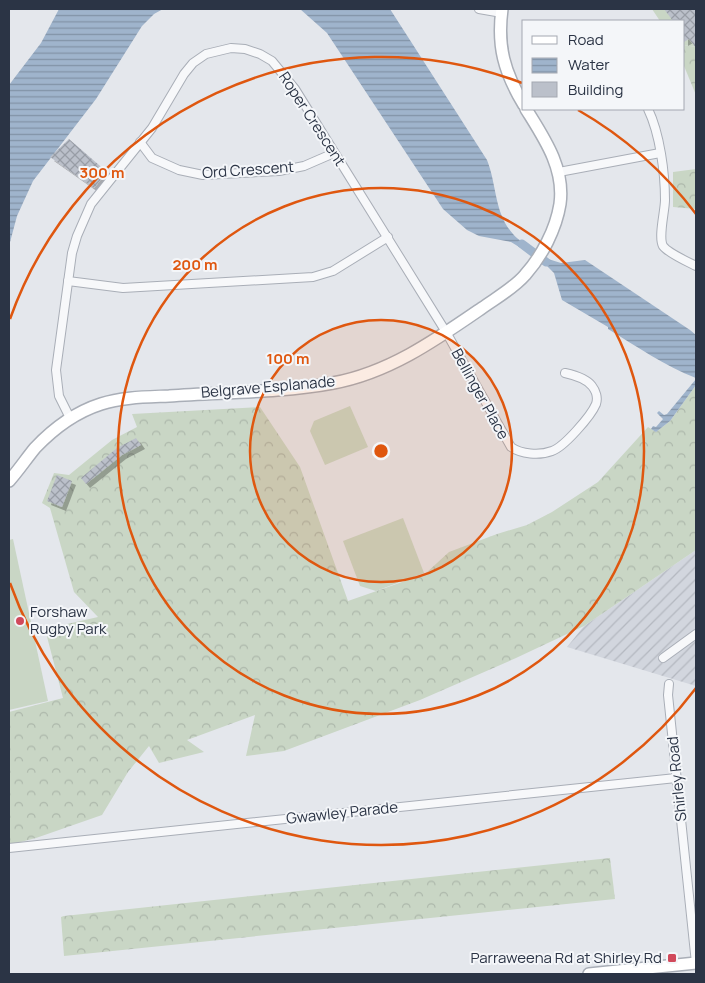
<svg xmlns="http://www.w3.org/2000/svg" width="705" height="983" viewBox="0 0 705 983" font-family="Manrope,sans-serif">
  <defs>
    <pattern id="industrial-furrows" width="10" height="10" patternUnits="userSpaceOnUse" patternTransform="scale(1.25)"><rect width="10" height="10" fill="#d2d6de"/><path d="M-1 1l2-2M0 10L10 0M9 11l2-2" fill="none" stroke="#b4b8c0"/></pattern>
    <pattern id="forest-crowns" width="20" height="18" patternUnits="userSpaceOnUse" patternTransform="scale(1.25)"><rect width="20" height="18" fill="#c9d6c5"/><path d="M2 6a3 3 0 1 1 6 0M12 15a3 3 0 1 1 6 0" fill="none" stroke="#adb8ab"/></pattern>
    <pattern id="water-rules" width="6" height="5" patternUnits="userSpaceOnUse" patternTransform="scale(1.25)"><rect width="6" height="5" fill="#9fb4cc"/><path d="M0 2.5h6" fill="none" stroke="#8293a7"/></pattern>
    <pattern id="building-cross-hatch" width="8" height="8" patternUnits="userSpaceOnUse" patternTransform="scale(1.25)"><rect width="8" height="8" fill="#bbc0ca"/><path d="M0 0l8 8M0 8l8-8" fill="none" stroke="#989da6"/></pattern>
    <filter id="shadow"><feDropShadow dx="4" dy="4" stdDeviation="0" flood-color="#0004"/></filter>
  </defs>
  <rect width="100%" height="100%" fill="#e4e7ec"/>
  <!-- industrial -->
  <path fill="url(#industrial-furrows)" d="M696,550V686L567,647L584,626Z"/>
  <!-- grass -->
  <g fill="#c9d6c5">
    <path d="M652,9H696V47L684,45V21H660Z"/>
    <path d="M350,406L368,447L325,465L310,431L314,421Z"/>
    <path d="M403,518L424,573L376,591L360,586L343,541Z"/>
    <path d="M13,539L48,701L9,710V540Z"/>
  </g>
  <!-- forest -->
  <g fill="url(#forest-crowns)">
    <path d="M684,45L696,47V95L684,66Z"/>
    <path d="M696,169V209L673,207V172Z"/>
    <path d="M696,385V550L584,626L516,658L420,700L284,751L246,756L255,715L187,740L204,752L159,763L149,746L128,772L102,815L36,838L9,845V712L63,698L45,629L98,617L74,592L50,508L42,503L54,473L69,475L112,440L137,427L132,414L260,407L300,467L348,601L425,574L449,552L497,534L527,525L552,512L598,482L648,427L656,432L670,421Z"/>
    <path d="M610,858L615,899L64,956L61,917L64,916Z"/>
  </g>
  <!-- water -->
  <g fill="url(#water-rules)">
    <path d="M59,9H163L154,14L142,26L96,99L33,181L17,216L9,246V85L41,43Z"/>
    <path d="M300,9H390L487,160C497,185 494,213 513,234C518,240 526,244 532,248L529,253L511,242L479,236L467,230L443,209L327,33Z"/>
    <path d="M548,259L561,263L585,260L690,330L696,335V378C665,366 636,346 608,329V327L562,300L554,273L545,264Z"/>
    <path d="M696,379V385L670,421L656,432L651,429L653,426L656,427L663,419L657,413L659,411L664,415L667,414Z"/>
  </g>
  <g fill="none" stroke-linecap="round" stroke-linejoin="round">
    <!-- canal -->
    <path stroke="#9fb4cc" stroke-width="9" d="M522,244L546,262"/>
  </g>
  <!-- building -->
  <g fill="url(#building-cross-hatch)" filter="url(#shadow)">
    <path d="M664,9H696V48L689,39L684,42V21H673Z"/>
    <path d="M69,139L107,172L94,188L50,157Z"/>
    <path d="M136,438L141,445L122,455L86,484L81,478L117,448Z"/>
    <path d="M57,475L72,481L62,507L47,501Z"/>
  </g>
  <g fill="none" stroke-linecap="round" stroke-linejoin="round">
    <defs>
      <g id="street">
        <path d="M479,9L502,13"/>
        <path d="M648,109C660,134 665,173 665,200C665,211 658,237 663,246C668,253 688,262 696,266"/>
        <path d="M140,142L152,158L179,170L203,175L279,171L304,166L334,153"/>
        <path d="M559,172L660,153"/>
        <path d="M68,281L123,288L313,277L333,271L388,237"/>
        <path d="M70,418L59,396L56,370L72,253L77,236L91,204L152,128L184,74L193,63L206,54L231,48L245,49L260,54L272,61L295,89L446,332L511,447C521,454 539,456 552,451C564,447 591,416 596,404C598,398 596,391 592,386C586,378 574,375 565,373"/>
        <path d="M663,658L696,634"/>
        <path d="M669,684L668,695L696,963"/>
        <path d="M9,848L676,778"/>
      </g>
      <g id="secondary">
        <path d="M502,9C497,46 504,72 524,105"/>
        <path d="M9,481C18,471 26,459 35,448C53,429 76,412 101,404C122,397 147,397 169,396C224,392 280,393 333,383C389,373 437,339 482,308C496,298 514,288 525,275C542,256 556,229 560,204C565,168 544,138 526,109"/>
        <path d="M589,974L696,963"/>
      </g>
    </defs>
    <!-- street casing -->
    <use href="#street" stroke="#a9aeb7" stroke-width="10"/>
    <!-- secondary casing -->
    <use href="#secondary" stroke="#a9aeb7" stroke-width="14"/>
    <!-- street -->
    <use href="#street" stroke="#f7f8fa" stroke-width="8"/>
    <!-- secondary -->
    <use href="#secondary" stroke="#fff" stroke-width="11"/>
  </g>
  <!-- distance rings -->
  <circle cx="381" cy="451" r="131" fill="#df570f" fill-opacity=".12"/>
  <g fill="none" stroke="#df570f" stroke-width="2.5">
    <circle cx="381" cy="451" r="131"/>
    <circle cx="381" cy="451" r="263"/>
    <path d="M696 688A394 394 0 0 1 10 583M10 319A394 394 0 0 1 522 83M578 110A394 394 0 0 1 696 214"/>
  </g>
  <!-- markers -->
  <g fill="#d1495b" stroke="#f4f6f9" stroke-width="2">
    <circle cx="20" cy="621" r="5"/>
    <rect x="667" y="953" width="10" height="10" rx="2.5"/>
  </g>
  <g text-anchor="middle" stroke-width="4" stroke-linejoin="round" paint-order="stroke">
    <!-- street labels -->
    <g font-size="15" fill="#2b3445" stroke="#f4f6f9">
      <text transform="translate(312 119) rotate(57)" y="5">Roper Crescent</text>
      <text transform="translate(248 170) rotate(-4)" y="5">Ord Crescent</text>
      <text transform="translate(268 387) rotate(-5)" y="5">Belgrave Esplanade</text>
      <text transform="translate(480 394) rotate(61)" y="5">Bellinger Place</text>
      <text transform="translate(677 779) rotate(-96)" y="5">Shirley Road</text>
      <text transform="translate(342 813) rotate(-6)" y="5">Gwawley Parade</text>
    </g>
    <!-- poi labels -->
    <g font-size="15" fill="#2b3445" stroke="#f4f6f9" text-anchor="start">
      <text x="30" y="617">Forshaw<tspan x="30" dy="17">Rugby Park</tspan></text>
      <text x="662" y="963" text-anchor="end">Parraweena Rd at Shirley Rd</text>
    </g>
  </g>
  <circle cx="381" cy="451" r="8" fill="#df570f" stroke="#f4f6f9" stroke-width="2.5"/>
  <g font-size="15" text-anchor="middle" font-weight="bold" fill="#df570f" stroke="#f4f6f9" stroke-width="4" stroke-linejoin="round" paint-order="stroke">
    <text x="102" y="178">300 m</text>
    <text x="195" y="270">200 m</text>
    <text x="288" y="364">100 m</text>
  </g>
  <!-- border -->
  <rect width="705" height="983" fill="none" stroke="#2b3445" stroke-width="20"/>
  <!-- legend -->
  <rect x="522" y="20" width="162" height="90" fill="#f4f6f9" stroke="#a4a8b1"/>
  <rect x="532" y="36" width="25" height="8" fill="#ffffff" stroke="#a4a8b1"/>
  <text x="568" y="45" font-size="15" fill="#2b3445">Road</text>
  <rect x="532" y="58" width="25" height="15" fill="url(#water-rules)" stroke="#a4a8b1"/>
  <text x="568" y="70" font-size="15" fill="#2b3445">Water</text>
  <rect x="532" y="82" width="25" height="15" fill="#bbc0ca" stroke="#a4a8b1"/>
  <text x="568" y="95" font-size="15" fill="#2b3445">Building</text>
</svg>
